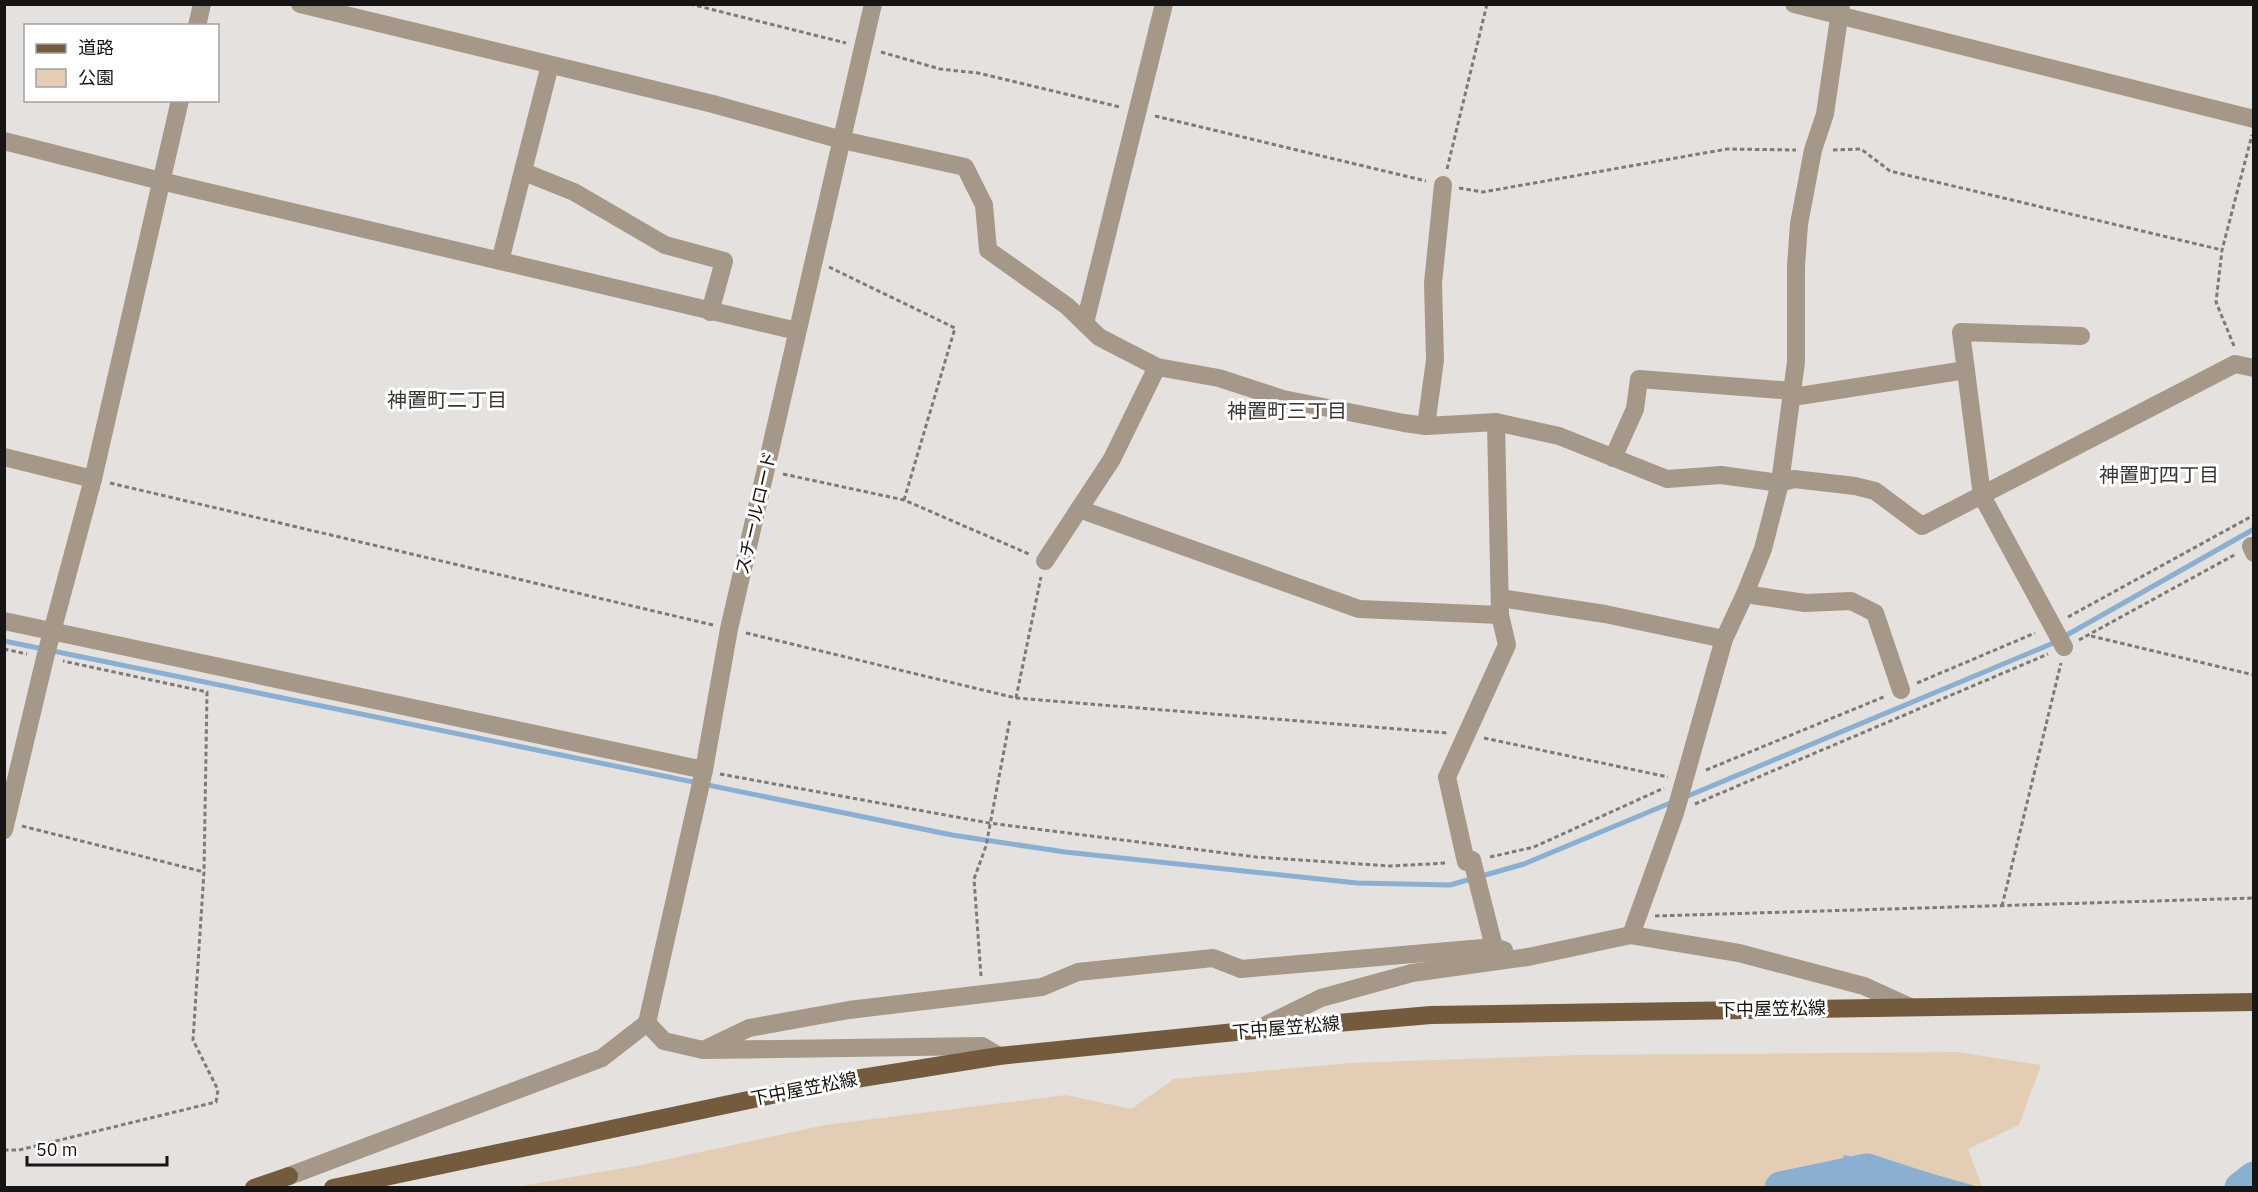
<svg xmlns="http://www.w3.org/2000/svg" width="2258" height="1192" viewBox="0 0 2258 1192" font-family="'IBM Plex Sans','Noto Sans JP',sans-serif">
  <rect width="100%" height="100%" fill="#e4e1df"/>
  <!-- green -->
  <path fill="#e3ceb5" d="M1957,1052L2041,1065L2019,1125L1968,1149L1982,1187L510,1188L641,1165L825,1125L1066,1095L1131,1109L1174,1079L1350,1063L1578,1055Z"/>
  <!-- water -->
  <path fill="#8aafd1" d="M1843,1155L1905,1166L1979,1187L1848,1186Z"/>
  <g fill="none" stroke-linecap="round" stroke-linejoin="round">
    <!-- stream -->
    <g stroke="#8aafd1" stroke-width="5">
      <path d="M4,641L952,835L1065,852L1357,883L1450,885L1524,864L1675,801"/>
      <path d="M1683,798L2051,644L2254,529"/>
    </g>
    <!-- river -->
    <g stroke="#8aafd1" stroke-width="33">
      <path d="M1781,1188L1867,1170L1922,1188"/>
      <path d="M2241,1188L2254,1178"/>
    </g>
    <!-- path -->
    <g stroke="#7d7b79" stroke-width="3" stroke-dasharray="4.5 3" stroke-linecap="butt">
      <path d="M690,4L846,43"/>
      <path d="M881,52L940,69L978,73L1120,107"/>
      <path d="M1155,116L1426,181"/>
      <path d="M1833,150L1861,149L1890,171L2222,250"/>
      <path d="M1447,169L1487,4"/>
      <path d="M1459,188L1483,192L1727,149L1796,150"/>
      <path d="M829,267L955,328L904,500"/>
      <path d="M2234,346L2216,302L2222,250L2252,135"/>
      <path d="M783,474L904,500L1029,554"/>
      <path d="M110,483L713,625"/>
      <path d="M2068,617L2254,515"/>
      <path d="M746,633L1016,698L1447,733"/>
      <path d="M2091,636L2254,675"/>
      <path d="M2079,640L2236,554"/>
      <path d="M4,649L27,654"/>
      <path d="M1917,683L2035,633"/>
      <path d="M1016,698L1041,577"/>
      <path d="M1484,738L1668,777"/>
      <path d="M1706,770L1886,696"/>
      <path d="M720,774L989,823L1256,857L1390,866L1447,863"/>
      <path d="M1695,804L2048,654"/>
      <path d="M22,826L204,872"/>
      <path d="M1490,857L1534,847L1664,788"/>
      <path d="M2002,906L2061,663"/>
      <path d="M1655,916L2254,898"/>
      <path d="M981,976L974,879L986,846L1010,719"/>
      <path d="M4,1150H19L216,1102L218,1090L193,1040L204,872L207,692L63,661"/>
    </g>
    <!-- minor -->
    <g stroke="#a69888" stroke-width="18">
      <path d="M300,4L713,104L842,140L965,167L984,205L988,250L1067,306L1099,337L1157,367L1219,378L1283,399L1404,423L1426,426L1496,422L1559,436L1667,479L1721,475L1780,483L1794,479L1855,486L1875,491L1922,526L2235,364L2254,368"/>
      <path d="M1794,4L2254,119"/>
      <path d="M197,26L202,4"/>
      <path d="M4,141L161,181L797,331"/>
      <path d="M524,172L574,192L665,245L724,261L710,312"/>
      <path d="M500,261L550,65"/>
      <path d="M1085,323L1164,4"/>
      <path d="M1793,397L1966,370"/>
      <path d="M1426,426L1435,360L1433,283L1443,185"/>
      <path d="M4,457L93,479"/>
      <path d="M1613,458L1635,409L1639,379L1793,391"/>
      <path d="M1079,509L1359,609L1500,615L1496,422"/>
      <path d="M2251,546L2254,553"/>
      <path d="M1045,561L1112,459L1157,367"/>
      <path d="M1745,594L1805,603L1851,601L1875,613L1901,690"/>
      <path d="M1500,598L1605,614L1724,639"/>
      <path d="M4,621L704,770"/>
      <path d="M2064,647L1982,496L1961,332L2081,336"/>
      <path d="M4,830L45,658L93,479L180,100"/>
      <path d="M1472,860L1494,947L1504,950"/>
      <path d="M1466,862L1447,777L1507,645L1500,615"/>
      <path d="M1631,935L1675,813L1724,639L1745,594L1763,549L1780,483L1796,362V266L1799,224L1813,150L1825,114L1841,4"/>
      <path d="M647,1023L704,770L729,629L873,4"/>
      <path d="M647,1023L664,1041L703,1050L982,1046L999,1056"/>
      <path d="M1258,1029L1321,998L1412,973L1528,957L1631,935L1739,953L1864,986L1910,1007"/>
      <path d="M703,1050L749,1028L849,1010L1042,987L1078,972L1213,958L1241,969L1494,947"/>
      <path d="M289,1176L602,1058L647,1023"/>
    </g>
    <!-- major -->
    <g stroke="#745b3d" stroke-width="18">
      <path d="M254,1188L289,1176"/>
      <path d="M333,1188L824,1084L999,1056L1255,1030L1431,1015L2254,1002"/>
    </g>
  </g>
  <g text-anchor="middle" stroke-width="6" stroke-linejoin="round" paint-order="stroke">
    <!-- street labels -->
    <g font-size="18" fill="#161514" stroke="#fff">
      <text transform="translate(756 513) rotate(-77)" y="6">スチールロード</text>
      <text transform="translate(1772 1009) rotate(-1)" y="6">下中屋笠松線</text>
      <text transform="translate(1286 1028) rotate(-5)" y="6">下中屋笠松線</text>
      <text transform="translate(804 1089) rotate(-11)" y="6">下中屋笠松線</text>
    </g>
    <!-- neighbourhood labels -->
    <g font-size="20" fill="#383735" stroke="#fff">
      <text x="447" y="407">神置町二丁目</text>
      <text x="1287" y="418">神置町三丁目</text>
      <text x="2159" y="482">神置町四丁目</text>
    </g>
  </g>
  <!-- border -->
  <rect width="2258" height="1192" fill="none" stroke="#161514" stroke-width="12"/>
  <!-- legend -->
  <rect x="24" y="24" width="195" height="78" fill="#ffffff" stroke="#a2a1a1" stroke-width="1.5"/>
  <rect x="36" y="44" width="30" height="9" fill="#745b3d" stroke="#a2a1a1" stroke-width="1.5"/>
  <text x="78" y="54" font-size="18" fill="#161514">道路</text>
  <rect x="36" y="69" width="30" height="18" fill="#e3ceb5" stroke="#a2a1a1" stroke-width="1.5"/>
  <text x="78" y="84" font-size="18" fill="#161514">公園</text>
  <!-- scale -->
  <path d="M27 1156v9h140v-9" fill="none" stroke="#161514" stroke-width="3"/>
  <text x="36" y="1156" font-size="18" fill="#161514" stroke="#ffffff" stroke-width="4.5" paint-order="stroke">50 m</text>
</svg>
